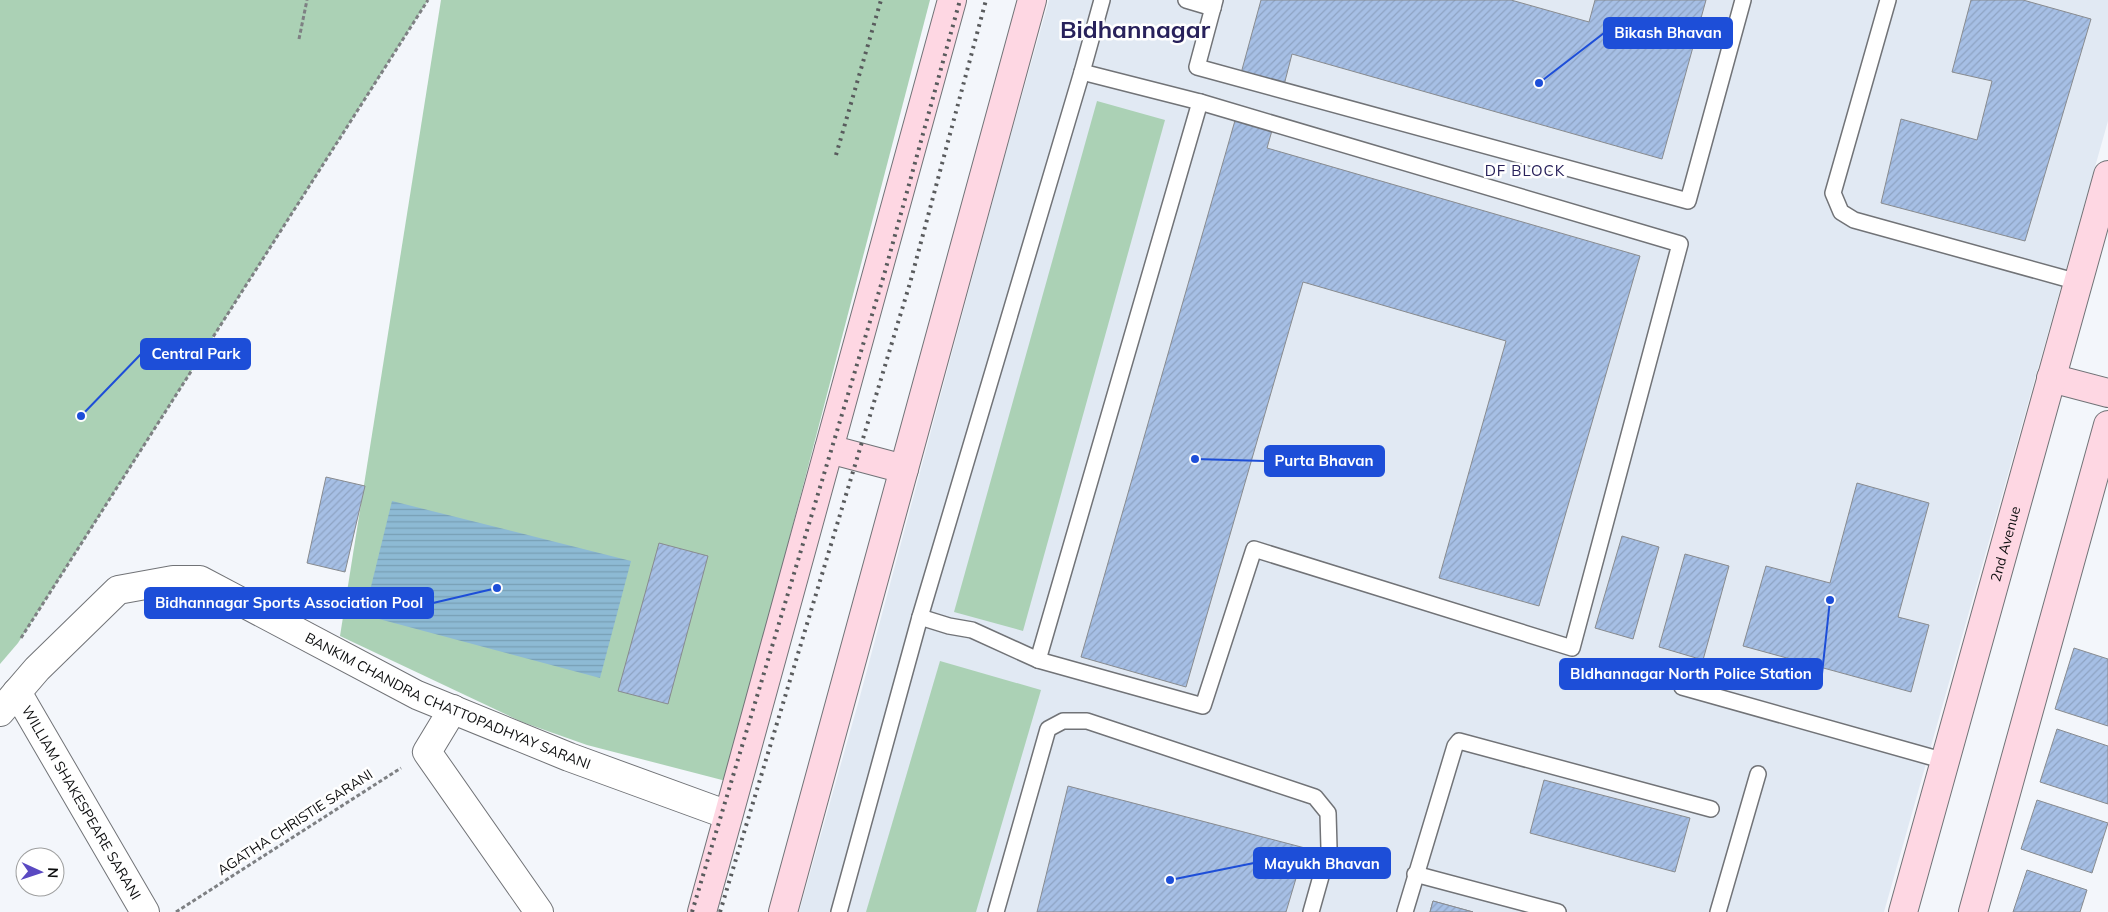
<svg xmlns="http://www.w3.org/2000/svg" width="2108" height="912" viewBox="0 0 2108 912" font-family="Mulish,sans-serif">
  <defs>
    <pattern id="water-rules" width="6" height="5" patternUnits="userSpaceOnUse" patternTransform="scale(1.25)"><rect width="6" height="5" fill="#8dbad4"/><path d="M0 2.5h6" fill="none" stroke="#789fb5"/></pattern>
    <pattern id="building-hatch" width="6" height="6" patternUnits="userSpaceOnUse" patternTransform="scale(1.25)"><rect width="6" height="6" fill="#a6bfe5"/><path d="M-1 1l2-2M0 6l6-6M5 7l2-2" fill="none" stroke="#8ea3c3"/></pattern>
  </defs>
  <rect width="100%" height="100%" fill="#f3f6fb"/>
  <!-- built -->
  <path fill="#e1e9f3" d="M1049,0H2108V121L1884,912H799L859,700L1002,166Z"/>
  <!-- green -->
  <g fill="#abd1b5">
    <path d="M0,0H428L18,643L0,664Z"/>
    <path d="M441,0H930L726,781L587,745L522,722L340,636Z"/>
    <path d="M1097,101L1165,120L1023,631L954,612Z"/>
    <path d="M940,661L1041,690L976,912H866Z"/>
  </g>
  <!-- water -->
  <path fill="url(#water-rules)" d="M392,501L631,561L600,678L364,615Z"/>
  <!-- building -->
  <g fill="url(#building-hatch)" stroke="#888b8f">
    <path d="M1261,0H1511L1589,22L1595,0H1706L1662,159L1292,54L1283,89L1240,77Z"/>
    <path d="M1971,0H2023L2091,19L2025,241L1881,203L1901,119L1977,140L1992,81L1952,72Z"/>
    <path d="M1236,117L1273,127L1267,148L1640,256L1539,606L1439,578L1506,341L1303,282L1186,687L1081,657Z"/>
    <path d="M326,477L365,486L345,572L307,563Z"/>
    <path d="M1857,483L1929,503L1898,617L1929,625L1911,692L1743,646L1766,566L1830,583Z"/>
    <path d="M1622,536L1659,547L1633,639L1595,628Z"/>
    <path d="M659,543L708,556L668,704L618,691Z"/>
    <path d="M1685,554L1729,566L1703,660L1659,647Z"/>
    <path d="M2074,648L2108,659V726L2055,709Z"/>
    <path d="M2057,729L2108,746V804L2040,782Z"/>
    <path d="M1544,780L1690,818L1675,872L1530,833Z"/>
    <path d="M1068,786L1305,848L1286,912H1037Z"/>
    <path d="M2037,800L2108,823L2092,873L2021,849Z"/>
    <path d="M2027,870L2087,890L2080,912H2013Z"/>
    <path d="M1433,901L1473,912H1430Z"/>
    <path d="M1433,901L1473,912H1430Z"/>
  </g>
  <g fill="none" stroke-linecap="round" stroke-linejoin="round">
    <defs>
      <g id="lane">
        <path d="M1186,0L1213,8"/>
        <path d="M1215,0L1197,67L1688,201L1743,0"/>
        <path d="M1888,0L1833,193L1841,212L1854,220L2078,282"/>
        <path d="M920,617L949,626L972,630L1038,660L1203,706L1254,549L1572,648L1680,244L1200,102L1082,72"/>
        <path d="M1038,660L1200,102"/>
        <path d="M1682,687L1945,761"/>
        <path d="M1415,874L1558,912"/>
        <path d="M839,912L920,617L1082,72L1102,0"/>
        <path d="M996,912L1048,729L1063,721H1087L1315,797L1328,813L1329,848L1311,912"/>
        <path d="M1405,912L1455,746L1459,741L1711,809"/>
        <path d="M1718,912L1758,774"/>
      </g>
      <g id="street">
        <path id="s1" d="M17,692L145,912"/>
        <path d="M453,709L427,752L539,912"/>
        <path id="s2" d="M0,712L37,669L118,590L173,580H200L417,695L569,757L728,815"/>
      </g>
      <g id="secondary">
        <path d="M2051,378L2108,393"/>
        <path d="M829,449L904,469"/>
        <path d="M702,912L952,0"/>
        <path d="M783,912L1032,0"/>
        <path id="s3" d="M1903,912L2108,175"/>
        <path d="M1973,912L2108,425"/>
      </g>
    </defs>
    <!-- lane casing -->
    <use href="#lane" stroke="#717377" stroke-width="18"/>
    <!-- street casing -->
    <use href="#street" stroke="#717377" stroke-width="30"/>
    <!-- secondary casing -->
    <use href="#secondary" stroke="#717377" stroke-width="30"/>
    <!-- path -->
    <g stroke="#7e8083" stroke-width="3" stroke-dasharray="4 2.5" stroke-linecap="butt">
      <path d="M299,39L307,0"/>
      <path d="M21,638L428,0"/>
      <path d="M176,912L401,768"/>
    </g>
    <!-- lane -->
    <use href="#lane" stroke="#fff" stroke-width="15"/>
    <!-- street -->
    <use href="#street" stroke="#fff" stroke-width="28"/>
    <!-- secondary -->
    <use href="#secondary" stroke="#fed7e3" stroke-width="28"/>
    <!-- rail -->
    <g stroke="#595b5d" stroke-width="4" stroke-dasharray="2.5 5" stroke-linecap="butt">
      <path d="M836,155L881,0"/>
      <path d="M692,912L884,275L960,0"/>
      <path d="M720,912L910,283L986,0"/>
    </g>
  </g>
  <g text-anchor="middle" stroke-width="5" stroke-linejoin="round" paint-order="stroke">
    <!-- street labels -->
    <g font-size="14" fill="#0d0e0f" stroke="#fff">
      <text dy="5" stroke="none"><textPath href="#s3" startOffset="382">2nd Avenue</textPath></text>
      <text dy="5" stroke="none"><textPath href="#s2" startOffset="529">BANKIM CHANDRA CHATTOPADHYAY SARANI</textPath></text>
      <text dy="5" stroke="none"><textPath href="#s1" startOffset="128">WILLIAM SHAKESPEARE SARANI</textPath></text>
      <text transform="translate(295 822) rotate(-33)" y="5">AGATHA CHRISTIE SARANI</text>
    </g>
    <!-- neighbourhood labels -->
    <g font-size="15" letter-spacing="1" fill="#28215b" stroke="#fff">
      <text x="1525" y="176">DF BLOCK</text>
    </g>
    <!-- town labels -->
    <g font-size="24" font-weight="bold" fill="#28215b" stroke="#fff">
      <text x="1135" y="38">Bidhannagar</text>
    </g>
  </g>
  <!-- callouts -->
  <path fill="none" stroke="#1d4ed8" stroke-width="2" d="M1539 83L1604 33M81 416L141 354M1195 459L1265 461M497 588L433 603M1830 600L1822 674M1170 880L1254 863"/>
  <g fill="#1d4ed8" stroke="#fff" stroke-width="2">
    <circle cx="1539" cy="83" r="5"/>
    <circle cx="81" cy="416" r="5"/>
    <circle cx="1195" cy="459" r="5"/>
    <circle cx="497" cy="588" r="5"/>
    <circle cx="1830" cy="600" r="5"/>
    <circle cx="1170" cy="880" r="5"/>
  </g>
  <g fill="#1d4ed8" stroke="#1d4ed8" stroke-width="2">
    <rect x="1604" y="18" width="128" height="30" rx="5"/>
    <rect x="141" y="339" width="109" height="30" rx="5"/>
    <rect x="1265" y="446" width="119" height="30" rx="5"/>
    <rect x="145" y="588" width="288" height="30" rx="5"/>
    <rect x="1560" y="659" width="262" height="30" rx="5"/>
    <rect x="1254" y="848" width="136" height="30" rx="5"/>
  </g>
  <g font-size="15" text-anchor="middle" font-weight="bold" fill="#fff">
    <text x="1668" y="38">Bikash Bhavan</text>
    <text x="196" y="359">Central Park</text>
    <text x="1324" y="466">Purta Bhavan</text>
    <text x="289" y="608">Bidhannagar Sports Association Pool</text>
    <text x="1691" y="679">BIdhannagar North Police Station</text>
    <text x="1322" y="869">Mayukh Bhavan</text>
  </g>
  <!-- north arrow -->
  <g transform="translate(40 872) rotate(93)"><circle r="24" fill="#ffffff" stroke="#9e9f9f"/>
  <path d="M0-4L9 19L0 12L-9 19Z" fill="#5a49c2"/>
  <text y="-8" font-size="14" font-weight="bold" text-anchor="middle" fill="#0d0e0f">N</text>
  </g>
</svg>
